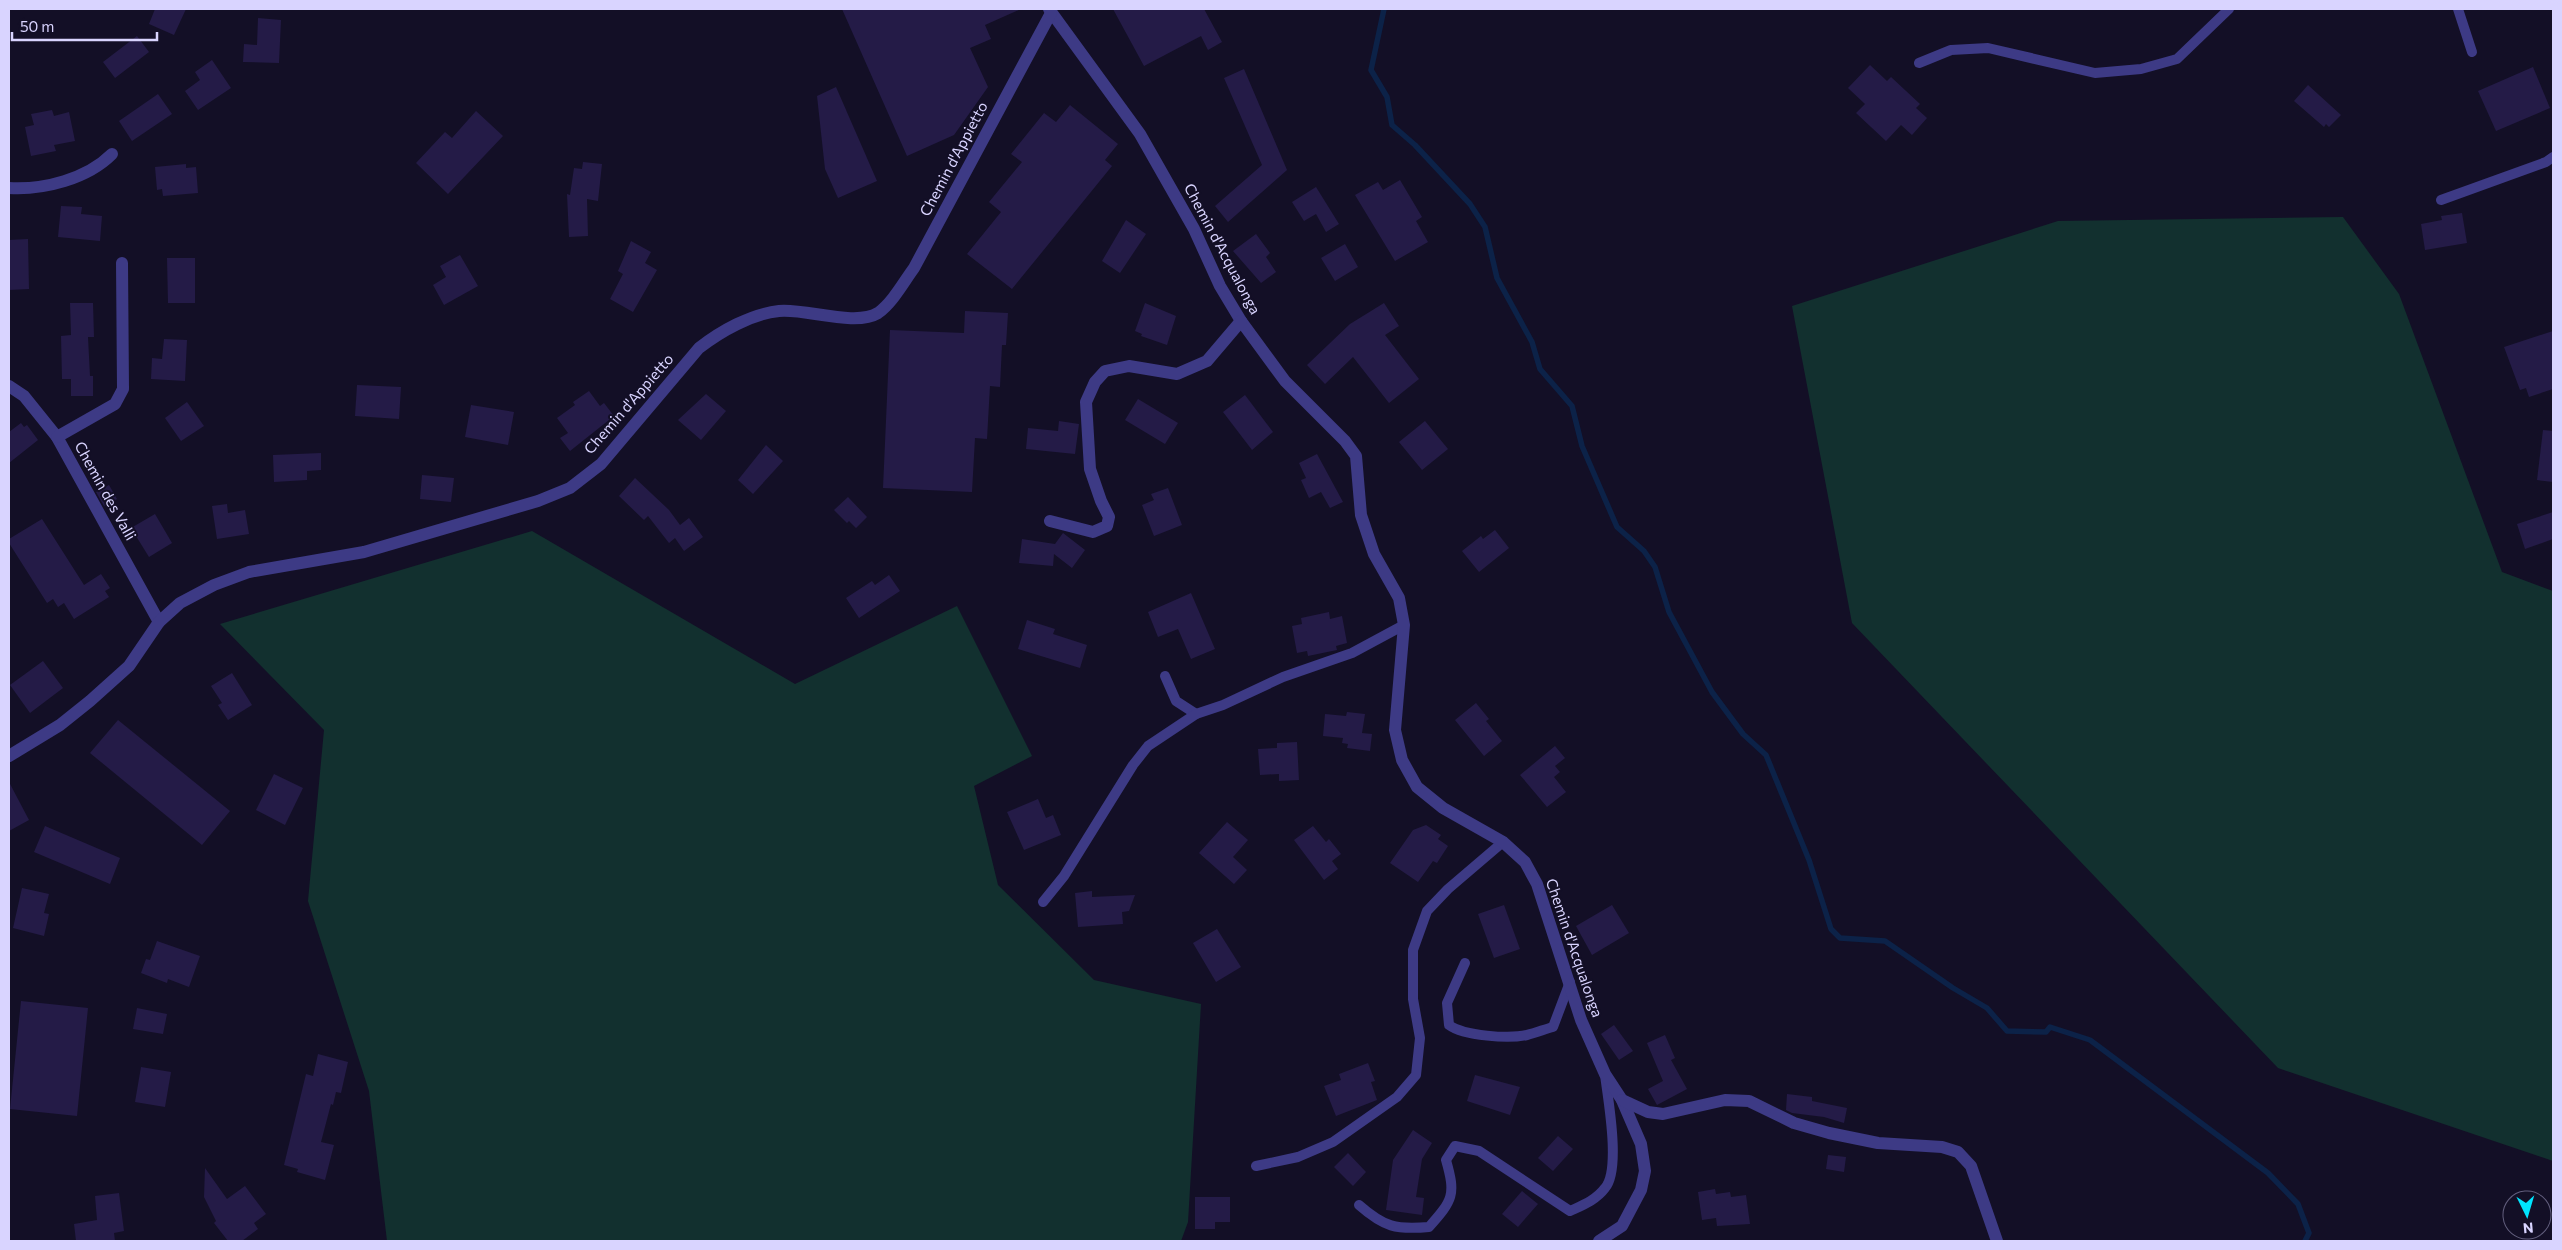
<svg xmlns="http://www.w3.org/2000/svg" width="2562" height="1250" viewBox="0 0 2562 1250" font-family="Commissioner,sans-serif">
  <rect width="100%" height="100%" fill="#130f26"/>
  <!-- green -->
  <g fill="#12302f">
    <path d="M2343,217L2399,294L2502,572L2553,591V1161L2278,1068L1852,623L1792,306L2058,221Z"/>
    <path d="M532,531L795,684L957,606L1032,756L974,786L998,885L1094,980L1201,1004L1188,1222L1181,1241H387L369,1091L308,901L324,730L220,624Z"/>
  </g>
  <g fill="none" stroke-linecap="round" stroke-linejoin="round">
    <!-- stream -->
    <path stroke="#0c2248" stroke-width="5.5" d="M1384,9L1371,70L1387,97L1392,125L1415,145L1470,204L1485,227L1497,278L1532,342L1540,369L1572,406L1582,446L1617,527L1644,551L1655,567L1669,612L1712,692L1743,734L1766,755L1809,860L1831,929L1840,938L1885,941L1953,988L1987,1008L2007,1031L2046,1032L2050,1027L2090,1040L2268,1173L2298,1204L2309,1233L2305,1241"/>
  </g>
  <!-- building -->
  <g fill="#241b47">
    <path d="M155,9H186L174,35L149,24Z"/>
    <path d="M842,9H1021L985,25L991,39L970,48L988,87L954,135L907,156Z"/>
    <path d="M1113,9H1204L1222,42L1208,50L1201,36L1144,66Z"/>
    <path d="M258,18L281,20L279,63L243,62L244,44L257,45Z"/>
    <path d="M137,36L149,52L115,78L103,62Z"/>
    <path d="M212,60L231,88L198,110L185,91L200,80L195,72Z"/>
    <path d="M1870,65L1887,81L1891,77L1920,104L1916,108L1927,118L1912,135L1901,125L1886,141L1856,113L1865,104L1848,88Z"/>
    <path d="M2533,67L2550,108L2496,131L2478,91Z"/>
    <path d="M1244,69L1287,170L1228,222L1215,206L1262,165L1224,78Z"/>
    <path d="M2308,85L2341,115L2329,127L2326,124L2324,127L2294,101Z"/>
    <path d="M836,87L877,181L838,198L825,169L817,96Z"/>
    <path d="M158,94L172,114L132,141L119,121Z"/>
    <path d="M1070,105L1118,144L1105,160L1112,166L1012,289L967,254L1001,212L989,202L1022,162L1011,154L1044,113L1056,122Z"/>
    <path d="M52,110L54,116L69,112L75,141L54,145L56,151L31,156L25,127L34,125L31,114Z"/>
    <path d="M476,111L503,136L448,194L416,163L445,132L452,138Z"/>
    <path d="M583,162L602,164L598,201L587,199L588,236L569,237L567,194L570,195L574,168L582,169Z"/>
    <path d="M186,164V168L196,167L198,193L163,196L162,189L157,190L155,167Z"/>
    <path d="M1400,180L1422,217L1416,221L1428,242L1395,261L1355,195L1378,182L1383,190Z"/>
    <path d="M1316,187L1339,224L1326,232L1316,214L1304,221L1292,202Z"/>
    <path d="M61,206L82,207L81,214L102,216L100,241L58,237Z"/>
    <path d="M2462,213L2467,243L2425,250L2421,224L2442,220L2441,216Z"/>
    <path d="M1126,220L1146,234L1120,273L1102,261Z"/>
    <path d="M1256,234L1270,253L1266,257L1276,272L1261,283L1233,251Z"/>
    <path d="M28,239L29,289L9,290V240Z"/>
    <path d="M631,241L651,252L645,263L657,270L633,312L610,299L623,274L618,271Z"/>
    <path d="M1345,244L1358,267L1335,281L1321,258Z"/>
    <path d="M460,255L478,286L444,305L433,285L446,277L440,266Z"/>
    <path d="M167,258H195V303H168Z"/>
    <path d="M70,303H93L94,337H88L90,376H93V396H71V379H62L61,336L71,335Z"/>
    <path d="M1145,303L1176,316L1167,345L1141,336L1142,334L1135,331Z"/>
    <path d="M1384,303L1399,326L1385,335L1419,379L1389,403L1353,357L1325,384L1307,365L1350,324Z"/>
    <path d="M965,311L1008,313L1006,345H1002L1000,387L990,386L987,439L975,438L972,492L883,488L890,330L964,333Z"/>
    <path d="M2553,331V389L2529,397L2526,388L2520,390L2504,347Z"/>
    <path d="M164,339L187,340L185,381L151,379L152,358L162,359Z"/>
    <path d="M357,385L401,387L399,419L355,416Z"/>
    <path d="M589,391L600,406L604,403L614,416L570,451L560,438L568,433L557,418L575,405L573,402Z"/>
    <path d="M706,394L726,411L701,440L678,420Z"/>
    <path d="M1245,395L1273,432L1252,450L1223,412Z"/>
    <path d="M1138,399L1178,423L1165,444L1125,420Z"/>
    <path d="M187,402L204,426L181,441L165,418Z"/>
    <path d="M471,405L514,412L508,445L465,437Z"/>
    <path d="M1059,421L1079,424L1075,454L1026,449L1028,428L1058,431Z"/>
    <path d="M1425,421L1448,449L1422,470L1399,442Z"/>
    <path d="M21,423L24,427L27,425L38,440L9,463V432Z"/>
    <path d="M2543,430L2553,431V482L2537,480Z"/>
    <path d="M766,445L783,461L753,494L738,480Z"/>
    <path d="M321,453V470L307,471V480L274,482L273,455Z"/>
    <path d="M1317,454L1343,502L1330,508L1321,492L1309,498L1301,480L1306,478L1299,463Z"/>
    <path d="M422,475L454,478L451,502L420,499Z"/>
    <path d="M635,478L669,510L680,525L689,518L703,537L684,551L675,538L669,543L648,516L644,520L619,496Z"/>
    <path d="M109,485L117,499L104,506L96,492Z"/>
    <path d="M1168,488L1182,525L1154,536L1142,505L1154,500L1151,494Z"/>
    <path d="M848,497L867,517L856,528L849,521L847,523L834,510Z"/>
    <path d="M227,504L228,513L245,510L249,534L217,539L212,506Z"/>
    <path d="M2553,512V539L2525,549L2517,524Z"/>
    <path d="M155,514L172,543L149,557L131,528Z"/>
    <path d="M42,519L84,585L101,574L110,588L105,591L109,597L74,619L64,603L58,607L53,599L47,603L9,543V539Z"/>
    <path d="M1495,530L1509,548L1479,572L1462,551L1481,536L1483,539Z"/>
    <path d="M1063,533L1085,550L1072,568L1054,554L1053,566L1019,563L1022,539L1055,544Z"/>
    <path d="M889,575L900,591L859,618L846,598L872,581L875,585Z"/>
    <path d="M1191,593L1215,649L1191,659L1178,629L1158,637L1148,612Z"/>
    <path d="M1329,612L1330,619L1342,616L1347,643L1336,646L1337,650L1308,656L1307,651L1297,653L1292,626L1302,624L1301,618Z"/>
    <path d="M1027,620L1055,629L1053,634L1087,645L1080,668L1018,649Z"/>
    <path d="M43,661L63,688L30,713L10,685Z"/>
    <path d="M232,673L252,705L228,720L218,705L222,703L211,686Z"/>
    <path d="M1476,703L1489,719L1486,721L1502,741L1484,756L1455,720Z"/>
    <path d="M1347,712L1365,714L1362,733L1372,734L1370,751L1347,748L1348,744L1342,743L1343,738L1323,736L1325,714L1346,716Z"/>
    <path d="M118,720L230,811L202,845L90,753Z"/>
    <path d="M1297,742L1299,780L1279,781V774L1260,775L1258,749L1277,748V743Z"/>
    <path d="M1555,746L1565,758L1555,766L1560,772L1554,777L1566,792L1547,807L1520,775Z"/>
    <path d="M274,774L303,788L285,825L256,810Z"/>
    <path d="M9,782L29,820L9,831Z"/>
    <path d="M1038,799L1046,818L1053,815L1061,835L1024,850L1007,812Z"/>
    <path d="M1227,822L1248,840L1233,857L1247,870L1234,884L1199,853Z"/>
    <path d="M1426,825L1441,835L1438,839L1448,846L1437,863L1433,861L1418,882L1390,863L1413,830Z"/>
    <path d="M45,826L120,858L110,884L34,852Z"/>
    <path d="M1313,826L1326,842L1329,839L1341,854L1332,861L1338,869L1324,880L1294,840Z"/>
    <path d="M22,888L49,894L44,913L49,914L44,936L13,928Z"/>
    <path d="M1092,891V897L1135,895L1129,911L1122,912L1123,924L1078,927L1075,893Z"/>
    <path d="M1504,905L1520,949L1494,958L1478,914Z"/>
    <path d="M1612,905L1629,933L1592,955L1576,926Z"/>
    <path d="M1217,929L1241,967L1216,982L1193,943Z"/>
    <path d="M157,941L200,956L189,987L168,979L167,983L141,973L146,959L150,960Z"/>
    <path d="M21,1001L88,1008L77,1116L10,1109Z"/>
    <path d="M137,1008L167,1014L163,1034L133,1029Z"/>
    <path d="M1614,1025L1633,1051L1619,1060L1601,1034Z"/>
    <path d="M1665,1035L1675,1058L1671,1060L1687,1089L1657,1105L1648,1089L1663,1081L1647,1043Z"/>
    <path d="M318,1054L348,1062L341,1093L336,1092L333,1105L331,1104L321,1142L334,1145L325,1180L297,1172L298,1169L284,1165L306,1074L313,1076Z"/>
    <path d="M1368,1063L1375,1081L1371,1082L1377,1100L1336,1116L1324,1086L1341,1080L1339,1074Z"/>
    <path d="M141,1067L171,1072L165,1107L135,1102Z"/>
    <path d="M1475,1075L1520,1087L1510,1115L1467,1101Z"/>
    <path d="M1787,1094L1812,1097V1101L1847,1108L1844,1123L1824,1117L1792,1113L1786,1110Z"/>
    <path d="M1413,1130L1432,1143L1422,1159L1416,1197L1424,1198L1422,1215L1386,1210L1393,1160Z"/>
    <path d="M1558,1136L1573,1149L1553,1171L1538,1158Z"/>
    <path d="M1348,1153L1366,1172L1353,1186L1334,1167Z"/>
    <path d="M1828,1155L1846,1157L1844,1172L1826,1169Z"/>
    <path d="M205,1168L227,1199L245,1186L266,1214L254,1223L258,1229L242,1241H228L214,1223L216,1221L204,1197Z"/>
    <path d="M1715,1189L1716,1194L1730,1192L1731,1197L1746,1195L1750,1224L1717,1226L1716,1218L1702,1220L1698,1192Z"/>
    <path d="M1522,1191L1538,1204L1518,1227L1502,1214Z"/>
    <path d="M119,1193L124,1231L114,1233L115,1241H76L74,1224L97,1220L95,1196Z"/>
    <path d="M1195,1197H1230V1222H1215V1229H1195Z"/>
  </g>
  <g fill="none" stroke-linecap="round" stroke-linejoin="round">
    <!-- service -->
    <g stroke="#3d3a85" stroke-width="10">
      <path d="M2458,9L2472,52"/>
      <path d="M1919,63L1951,50L1988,48L2095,73L2141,69L2177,59L2229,9"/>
      <path d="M2441,200L2546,162L2553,157"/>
      <path d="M1165,676L1176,701L1196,714"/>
      <path d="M1043,902L1064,876L1133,765L1148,746L1196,714L1223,705L1283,677L1352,653L1404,625"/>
      <path d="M1465,963L1447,1003L1449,1025C1464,1036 1509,1039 1527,1035C1536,1033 1545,1029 1553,1027L1570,982"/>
      <path d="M1256,1166L1298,1157L1333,1142L1397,1097L1416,1075L1420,1038L1413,999V950L1427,911L1448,889L1503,842"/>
      <path d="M1359,1205C1384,1227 1396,1230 1429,1227C1453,1200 1456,1195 1446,1160L1455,1146L1479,1151L1570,1211C1583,1205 1596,1200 1605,1188C1621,1170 1608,1099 1605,1075"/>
    </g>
    <!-- minor -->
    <g stroke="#3d3a85" stroke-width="12">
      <path d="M1049,9L1140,134L1194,229L1220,286L1241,321L1285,381L1345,441L1356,456L1361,515L1374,554L1399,598L1404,625L1395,730L1402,760L1417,787L1443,808L1503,842L1525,862L1537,884L1581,1020L1605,1074L1622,1100L1641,1144L1645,1171L1641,1190L1622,1226L1599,1241"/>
      <path d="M9,188C44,190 87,179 112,154"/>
      <path d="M9,386L24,396L57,437L159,622"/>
      <path d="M57,437L115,404L123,389L122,263"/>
      <path d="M1050,521L1093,532L1107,526L1109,517L1101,501L1090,469L1086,402L1095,382L1105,371L1129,366L1177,374L1207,361L1241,321"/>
      <path d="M9,756L60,725L90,701L129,666L159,622L180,603L214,585L249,572L364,552L538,501L570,488L601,464L699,348C721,331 751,314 779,311C805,308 855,327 878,313C893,302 903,283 914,268L1051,13"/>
      <path d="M1622,1100L1648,1112L1663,1114L1725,1100L1749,1101L1794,1123L1829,1133L1878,1143L1942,1147L1958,1152L1971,1166L1997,1241"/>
    </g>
  </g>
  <g text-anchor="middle" stroke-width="4" stroke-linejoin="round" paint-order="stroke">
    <!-- street labels -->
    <g font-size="15" fill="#d9d4ff" stroke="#130f26">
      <text transform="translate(954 159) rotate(-62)" y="5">Chemin d'Appietto</text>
      <text transform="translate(1222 249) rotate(62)" y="5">Chemin d'Acqualonga</text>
      <text transform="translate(629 404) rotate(-49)" y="5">Chemin d'Appietto</text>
      <text transform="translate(105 491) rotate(61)" y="5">Chemin des Valli</text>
      <text transform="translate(1574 948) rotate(71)" y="5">Chemin d'Acqualonga</text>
    </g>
  </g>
  <!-- border -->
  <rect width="2562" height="1250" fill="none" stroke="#d9d4ff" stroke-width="20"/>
  <!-- north arrow -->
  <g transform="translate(2527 1215) rotate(175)"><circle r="24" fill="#130f26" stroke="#625e7d"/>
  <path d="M0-4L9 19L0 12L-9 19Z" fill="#00e5ff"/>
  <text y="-8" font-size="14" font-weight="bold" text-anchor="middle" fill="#d9d4ff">N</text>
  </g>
  <!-- scale -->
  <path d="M12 32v8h145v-8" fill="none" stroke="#d9d4ff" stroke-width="2.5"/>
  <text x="20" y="32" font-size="15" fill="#d9d4ff" stroke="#130f26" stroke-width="4" paint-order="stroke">50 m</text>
</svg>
